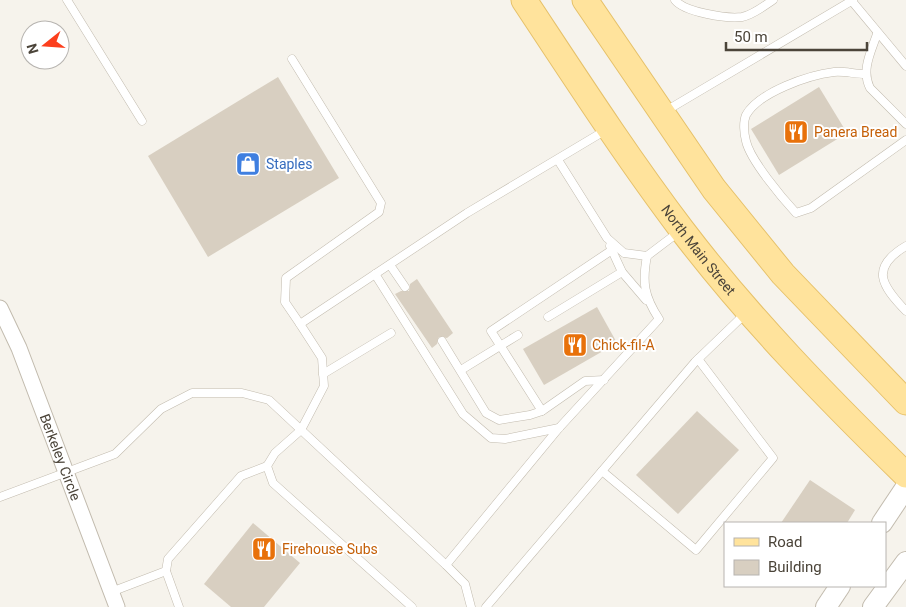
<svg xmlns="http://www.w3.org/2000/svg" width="906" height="607" viewBox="0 0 906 607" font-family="Roboto,sans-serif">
  <rect width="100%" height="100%" fill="#f6f3ec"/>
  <!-- building -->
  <g fill="#d8cfc1">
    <path d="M278,77L339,178L208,257L148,156Z"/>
    <path d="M819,87L847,133L779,175L751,129Z"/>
    <path d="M417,279L453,333L447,338L439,337L437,344L432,348L395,294L401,291H409L410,284Z"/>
    <path d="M597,307L617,343L544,385L523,349Z"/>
    <path d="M697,411L739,450L678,514L636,475Z"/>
    <path d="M810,480L855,510L847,523H781Z"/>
    <path d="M253,523L300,563L264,607H231L204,584Z"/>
  </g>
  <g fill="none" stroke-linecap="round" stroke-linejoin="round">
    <defs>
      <g id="service">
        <path d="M67,0L142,121"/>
        <path d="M675,0C684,12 727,19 742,17C753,15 764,6 773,0"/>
        <path d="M851,0L906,66"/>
        <path d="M877,34C871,52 861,70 870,88L906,124"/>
        <path d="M292,59L381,203L379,212L286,278L285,302L300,324"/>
        <path d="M865,74C855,74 844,71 834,72C809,75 759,92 746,115C743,122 744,134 746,141C750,160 783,199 796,213L811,208L906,140"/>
        <path d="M664,112L853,0"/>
        <path d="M610,246L622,272L646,300"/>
        <path d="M906,246C869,268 882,286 906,311"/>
        <path d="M647,256L680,231"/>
        <path d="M390,265L405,287"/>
        <path d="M375,274L463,414L491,438L505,439L559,428"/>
        <path d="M548,317L622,272"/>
        <path d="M442,341L486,413L499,420L530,415L542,411L585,381L604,380"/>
        <path d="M461,370L518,335"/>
        <path d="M323,374L391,333"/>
        <path d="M542,411L491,331L612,250"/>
        <path d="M602,471L696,550L773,458L698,359"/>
        <path d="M0,497L115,454L161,409L192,393H242L269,400L446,565L465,584L471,607"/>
        <path d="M446,565L559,428L659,319C644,296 642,282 647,256L624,253L607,238L558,160"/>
        <path d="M166,571L168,559L241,476L267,466"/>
        <path d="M111,592L166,571L179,607"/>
        <path d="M412,607L273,483L267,466L275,453L301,430L324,386L322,358L300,324L467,213L606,130"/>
        <path d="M486,607L695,362L746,313"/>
      </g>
      <g id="minor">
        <path id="s1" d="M0,308L19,348L117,607"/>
      </g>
      <g id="tertiary">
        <path d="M882,523L906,487"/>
        <path d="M826,607L840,586"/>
        <path d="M873,607L906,562"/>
      </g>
      <g id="primary">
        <path id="s2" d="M524,0C575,77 626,156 682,230C749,318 827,398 906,475"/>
        <path d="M585,0L714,189L783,274L906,402"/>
      </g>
    </defs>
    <!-- service casing -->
    <use href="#service" stroke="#c2bbae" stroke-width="9"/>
    <!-- minor casing -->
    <use href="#minor" stroke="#c2bbae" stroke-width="17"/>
    <!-- tertiary casing -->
    <use href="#tertiary" stroke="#c2bbae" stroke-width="22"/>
    <!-- primary casing -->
    <use href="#primary" stroke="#e6c16a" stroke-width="27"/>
    <!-- service -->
    <use href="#service" stroke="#fff" stroke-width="8"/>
    <!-- minor -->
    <use href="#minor" stroke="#fff" stroke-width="15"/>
    <!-- tertiary -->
    <use href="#tertiary" stroke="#fff" stroke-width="20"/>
    <!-- primary -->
    <use href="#primary" stroke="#ffe39c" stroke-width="25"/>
  </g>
  <!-- icons -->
  <defs>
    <symbol id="restaurant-square" viewBox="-11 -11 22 22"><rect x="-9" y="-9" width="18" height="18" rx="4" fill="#e8710a" stroke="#fff"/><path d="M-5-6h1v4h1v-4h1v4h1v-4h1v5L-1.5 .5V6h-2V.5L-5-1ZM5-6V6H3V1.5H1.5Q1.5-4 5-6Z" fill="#fff"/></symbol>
    <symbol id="shop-square" viewBox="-11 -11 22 22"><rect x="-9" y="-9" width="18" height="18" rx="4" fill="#3f7fe0" stroke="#fff"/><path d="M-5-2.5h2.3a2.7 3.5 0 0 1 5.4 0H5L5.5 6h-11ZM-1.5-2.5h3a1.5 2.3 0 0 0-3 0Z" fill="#fff"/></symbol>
  </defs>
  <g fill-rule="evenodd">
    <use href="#restaurant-square" x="782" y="118" width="28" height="28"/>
    <use href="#shop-square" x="234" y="150" width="28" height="28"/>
    <use href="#restaurant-square" x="561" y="331" width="28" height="28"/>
    <use href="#restaurant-square" x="250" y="535" width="28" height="28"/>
  </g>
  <g text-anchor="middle" stroke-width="4" stroke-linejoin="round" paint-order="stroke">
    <!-- food labels -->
    <g font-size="14" fill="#c56008" stroke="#fff" text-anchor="start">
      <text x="814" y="137">Panera Bread</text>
      <text x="592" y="350">Chick-fil-A</text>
      <text x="282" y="554">Firehouse Subs</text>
    </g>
    <!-- shop labels -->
    <g font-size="14" fill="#366cbe" stroke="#fff" text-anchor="start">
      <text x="266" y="169">Staples</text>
    </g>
    <!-- street labels -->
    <g font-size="14" fill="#4b4439" stroke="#fff">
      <text dy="5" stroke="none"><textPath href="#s2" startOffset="305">North Main Street</textPath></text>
      <text dy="5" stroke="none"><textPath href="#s1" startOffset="161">Berkeley Circle</textPath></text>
    </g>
  </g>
  <!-- legend -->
  <rect x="724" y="522" width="162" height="65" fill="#ffffff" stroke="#b7b4b0"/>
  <rect x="734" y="538" width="25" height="8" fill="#ffe39c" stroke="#b7b4b0"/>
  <text x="768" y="547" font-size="15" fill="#4b4439">Road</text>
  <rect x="734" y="560" width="25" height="15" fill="#d8cfc1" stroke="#b7b4b0"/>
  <text x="768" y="572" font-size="15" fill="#4b4439">Building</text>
  <!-- north arrow -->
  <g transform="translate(45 45) rotate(253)"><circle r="24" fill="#ffffff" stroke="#b7b4b0"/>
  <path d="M0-4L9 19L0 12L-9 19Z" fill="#fc3f1d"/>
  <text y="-8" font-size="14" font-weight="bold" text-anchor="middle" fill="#4b4439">N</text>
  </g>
  <!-- scale -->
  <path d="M726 42v8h141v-8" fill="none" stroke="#4b4439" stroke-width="2.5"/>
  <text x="734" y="42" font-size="15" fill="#4b4439" stroke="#ffffff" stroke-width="4" paint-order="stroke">50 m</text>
</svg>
